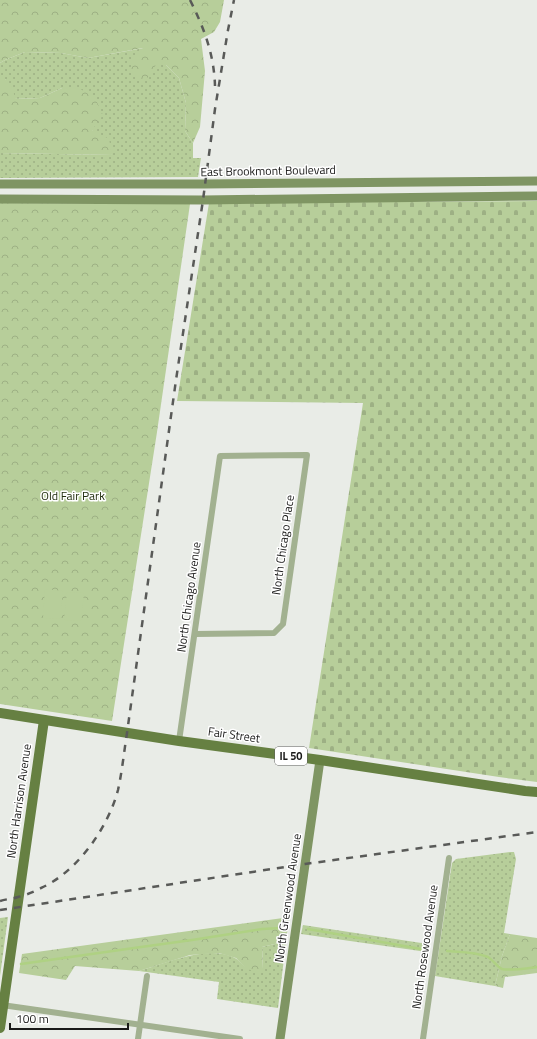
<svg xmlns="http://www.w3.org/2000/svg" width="537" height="1039" viewBox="0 0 537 1039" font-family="'Titillium Web',sans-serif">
  <defs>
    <pattern id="grass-dots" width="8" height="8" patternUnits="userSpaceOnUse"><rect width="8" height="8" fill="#b7ce9a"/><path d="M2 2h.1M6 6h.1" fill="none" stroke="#9db084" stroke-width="1.8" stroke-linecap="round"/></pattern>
    <pattern id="forest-crowns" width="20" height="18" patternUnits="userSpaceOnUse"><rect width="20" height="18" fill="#b7ce9a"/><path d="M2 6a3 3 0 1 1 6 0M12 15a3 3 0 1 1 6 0" fill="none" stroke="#9db084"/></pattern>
    <pattern id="cemetery-stones" width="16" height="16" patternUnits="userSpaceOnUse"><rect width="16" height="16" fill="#b7ce9a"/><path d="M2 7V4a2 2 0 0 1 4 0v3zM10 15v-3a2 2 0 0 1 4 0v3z" fill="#9db084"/></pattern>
  </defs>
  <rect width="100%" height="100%" fill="#e9ece7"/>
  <!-- grass -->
  <g fill="url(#grass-dots)">
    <path d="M144,48L156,65H166L179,78L186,103L185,131L193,143V158H201L198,177L0,178V153L112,155L92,130L62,88L40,98L14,99L5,79H0V63L5,60L25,52L61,53L88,58Z"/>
    <path d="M510,852H514L516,859L504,933L510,934L502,956L495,986L435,976L452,863L456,859Z"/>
    <path d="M8,917L0,976V918Z"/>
    <path d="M289,917L278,1008L217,999L219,982L139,971C166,963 209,944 235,958C239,960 243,965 247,968H263L262,947L279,943L283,918Z"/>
    <path d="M303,925L428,944L427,952L301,934Z"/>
  </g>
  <!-- forest -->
  <g fill="url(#forest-crowns)">
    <path d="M0,0H224L220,22L214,32L201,39L205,71L200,127L193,143L185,131L186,103L179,78L166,65H156L146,80L131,74V63L143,48L88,58L61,53L25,52L5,60L0,63Z"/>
    <path d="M0,79H5L13,89L15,99L40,98L62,88L80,89L94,96L103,115L92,130L109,139L112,155L0,153Z"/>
    <path d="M0,203L190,204L157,432L112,721L0,704Z"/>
    <path d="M283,918L279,943L262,947L263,969L257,972L247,969L236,958L219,953L190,955L139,971L75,966L66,980L19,973L22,954Z"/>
    <path d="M510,934L537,938V973L505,977L503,988L495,986L502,956Z"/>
  </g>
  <!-- cemetery -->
  <path fill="url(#cemetery-stones)" d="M537,201V782L499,777L309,748L363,403L177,401L209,203Z"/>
  <!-- pitch -->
  <g fill="#b7ce9a">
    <path d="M45,589L63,591L60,619L43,618Z"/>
    <path d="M67,592L84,593L81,621L64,620Z"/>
  </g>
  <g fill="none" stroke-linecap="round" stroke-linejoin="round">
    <!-- stream -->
    <g stroke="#afd183" stroke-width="2.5">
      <path d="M308,929L421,949"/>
      <path d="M447,951C460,952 476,952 488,957C493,960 497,967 502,969C509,971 529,968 537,967"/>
      <path d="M21,964L141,947L192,940L262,929L281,928"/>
    </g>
    <!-- street -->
    <g stroke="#a2b190" stroke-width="6">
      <path d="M179,741L220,456L307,455L283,624L274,633L195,634"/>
      <path d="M2,1005L240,1039"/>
      <path d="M138,1039L147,976"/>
      <path d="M423,1039L449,858"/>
    </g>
    <!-- secondary -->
    <g stroke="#7f9563" stroke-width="9">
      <path d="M0,184H204L537,181"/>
      <path d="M0,199L203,200L537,196"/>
      <path d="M280,1039L320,760"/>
    </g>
    <!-- primary -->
    <g stroke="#668042" stroke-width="10">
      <path d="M0,713L179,741L320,760L525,791L537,792"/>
      <path d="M0,1028L44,720"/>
    </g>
    <!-- rail -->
    <g stroke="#595a58" stroke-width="2.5" stroke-dasharray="7 7" stroke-linecap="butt">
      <path d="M190,0C204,28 214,54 215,86"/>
      <path d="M0,901C6,899 12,899 18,897C26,895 34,892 41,888C77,872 108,828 118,790C122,772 124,752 127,733L176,380L203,200L215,109L228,30L234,0"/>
      <path d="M0,910L305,864L537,832"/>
    </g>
  </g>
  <g text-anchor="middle" stroke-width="3" stroke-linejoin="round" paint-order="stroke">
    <!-- shield labels -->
    <rect fill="#fff" stroke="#5f5f5e" stroke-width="1" x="275" y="747" width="32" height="18" rx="3"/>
    <g font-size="11" font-weight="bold" fill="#1a1a19">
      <text x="291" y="760">IL 50</text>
    </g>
    <!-- street labels -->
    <g font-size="12" fill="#1a1a19" stroke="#fff">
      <text transform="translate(268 171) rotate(-1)" y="4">East Brookmont Boulevard</text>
      <text transform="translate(283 545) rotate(-82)" y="4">North Chicago Place</text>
      <text transform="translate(189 597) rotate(-82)" y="4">North Chicago Avenue</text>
      <text transform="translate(234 735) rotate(8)" y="4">Fair Street</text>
      <text transform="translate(19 801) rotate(-82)" y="4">North Harrison Avenue</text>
      <text transform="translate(288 898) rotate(-82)" y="4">North Greenwood Avenue</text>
      <text transform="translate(425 947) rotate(-82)" y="4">North Rosewood Avenue</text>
    </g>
    <!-- park labels -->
    <g font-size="12" fill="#222f0f" stroke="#fff">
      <text x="73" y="500">Old Fair Park</text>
    </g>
  </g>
  <!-- scale -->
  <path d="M10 1023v6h118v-6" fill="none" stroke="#1a1a19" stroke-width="2"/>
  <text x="16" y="1023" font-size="12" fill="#1a1a19" stroke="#ffffff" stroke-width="3" paint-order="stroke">100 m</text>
</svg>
